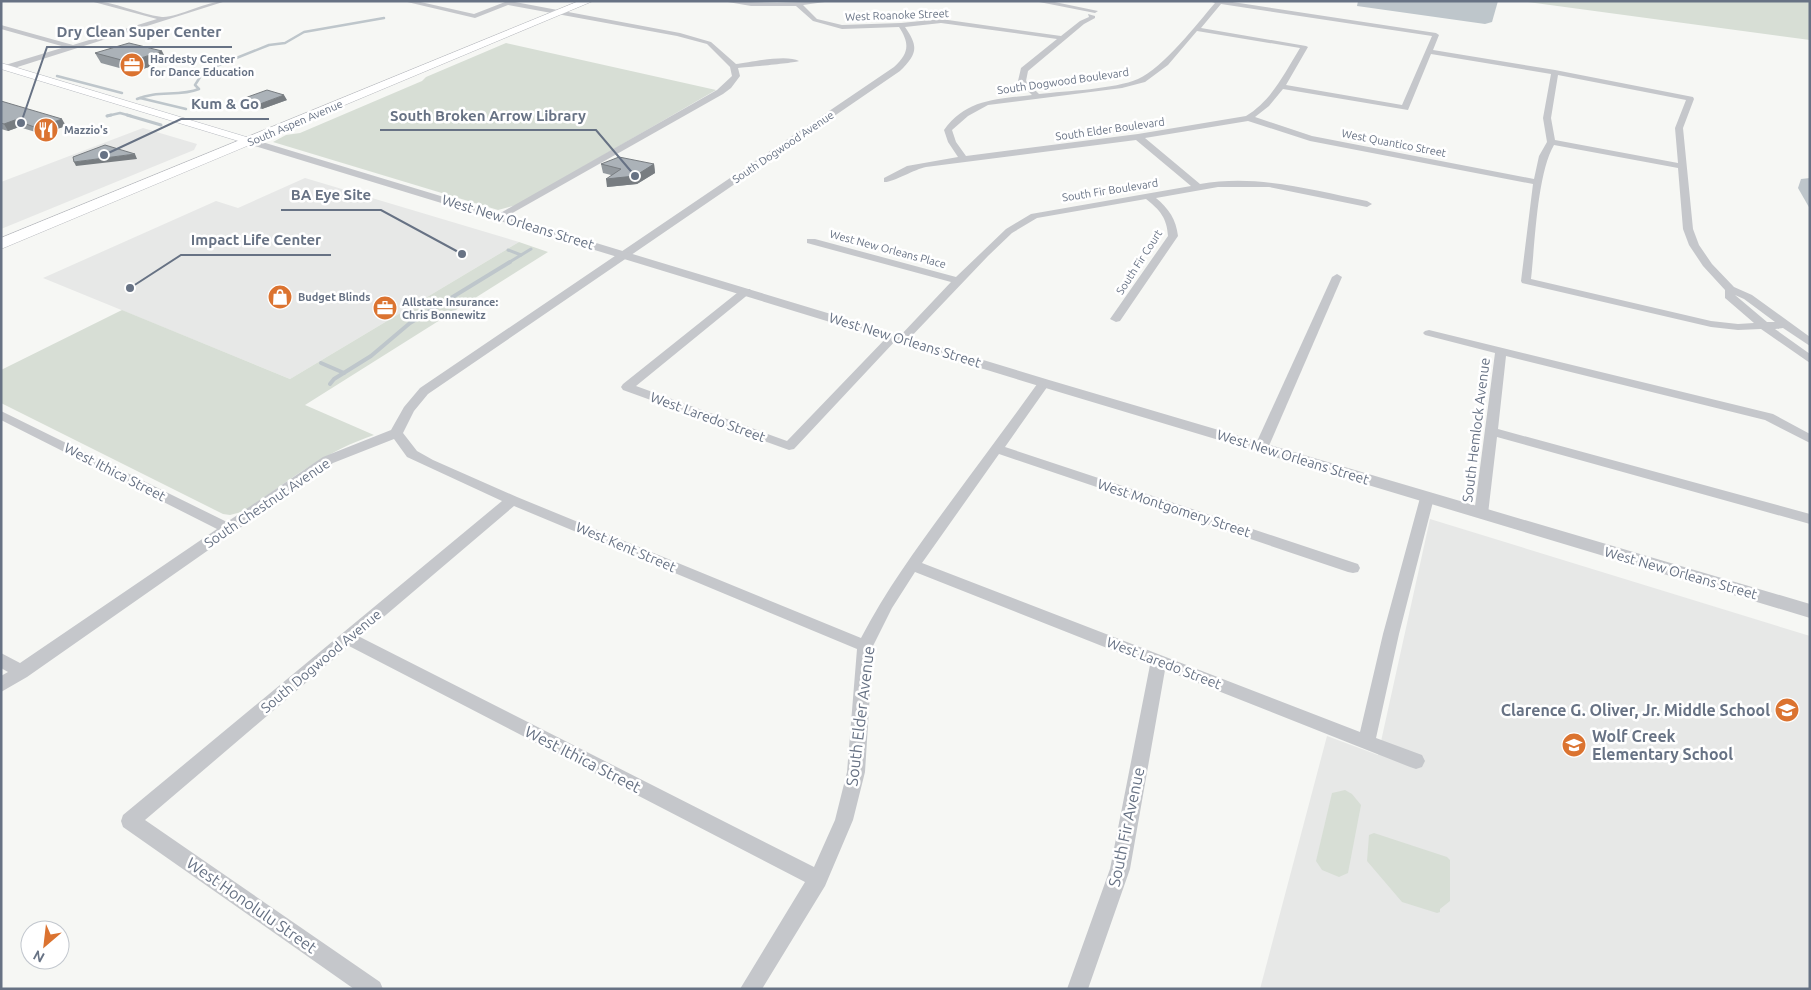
<svg xmlns="http://www.w3.org/2000/svg" width="1811" height="990" viewBox="0 0 1811 990" font-family="Ubuntu,sans-serif">
  <rect width="100%" height="100%" fill="#f6f7f4"/>
  <!-- built -->
  <g fill="#e7e8e7">
    <path d="M143,128L197,144L194,150L1,229V182Z"/>
    <path d="M305,178L519,242L290,379L43,278L216,201L238,208Z"/>
    <path d="M1430,519L1810,636V989H1260L1327,736L1378,755Z"/>
  </g>
  <!-- green -->
  <g fill="#d7ded5">
    <path d="M1520,1H1810V40Z"/>
    <path d="M506,43L716,90L517,205L498,210L273,142L286,135L300,133L422,81L426,77Z"/>
    <path d="M519,242L548,252L305,405L374,435C326,451 286,482 245,511L230,515L223,514L1,403V370L122,310L290,379Z"/>
    <path d="M1345,790L1352,794L1361,805L1348,873L1339,877L1322,870L1316,861L1332,793Z"/>
    <path d="M1374,833L1447,857L1450,860V901L1440,909V912L1437,913L1402,902L1367,861L1369,835Z"/>
  </g>
  <!-- water -->
  <g fill="#bec6cb">
    <path d="M1358,1H1498L1492,22L1485,24L1357,6Z"/>
    <path d="M1810,178V209L1798,188L1801,179Z"/>
  </g>
  <g fill="none" stroke-linecap="round" stroke-linejoin="round">
    <!-- stream-far2 -->
    <g stroke="#bec6cb" stroke-width="2.5">
      <path d="M57,76L122,93"/>
      <path d="M140,98L186,109"/>
      <path d="M137,99C157,90 179,97 199,89L195,85L202,74L214,67L269,45L285,43L304,32L384,18"/>
      <path d="M107,116L120,113L131,116"/>
    </g>
    <!-- stream-far1 -->
    <g stroke="#bec6cb" stroke-width="3">
      <path d="M127,115L161,125"/>
      <path d="M107,116L111,115"/>
      <path d="M508,250L521,255"/>
      <path d="M508,263L531,249"/>
    </g>
    <!-- stream -->
    <g stroke="#bec6cb" stroke-width="4">
      <path d="M321,363L344,373"/>
      <path d="M330,384L334,379L371,356L410,323L510,262"/>
    </g>
    <defs>
      <path id="secondary" d="M1,63L253,139L255,141L249,144L245,143L1,69Z"/>
      <path id="primary" d="M579,1H593L1,249V238Z"/>
    </defs>
    <!-- secondary casing -->
    <use href="#secondary" stroke="#b7bac0" stroke-width="1"/>
    <!-- primary casing -->
    <use href="#primary" stroke="#b8babf" stroke-width="1"/>
    <!-- minor -->
    <g fill="#c5c7cb" fill-rule="evenodd">
      <path d="M90,1C115,1 138,14 162,17C177,18 206,1 226,1L8,70H2V66L65,47L1,29V25L73,45L157,19Z"/>
      <path d="M403,1H416L474,14L505,2L516,1L515,2L680,33L711,42L736,64C750,62 787,54 799,61C795,63 748,67 738,68L740,76L731,88L723,94L500,220L495,217L497,215L717,90L732,76L730,67L707,44L677,36L508,5L475,18Z"/>
      <path d="M722,1L777,3L832,1L803,5L817,19L842,25L901,23L941,19L1061,36L1080,21L1089,17L1088,14L1095,16V18L1084,24L1028,71L1026,81L1039,94C1066,91 1115,89 1138,79C1164,67 1196,25 1215,3L1209,1H1226L1436,33L1439,35L1433,50L1555,70L1693,97L1694,99L1683,128L1693,229L1699,245L1712,264L1734,287L1752,295L1810,337V346L1783,328L1775,329L1810,354V363L1761,329L1738,330L1711,327L1522,283L1521,281L1533,184L1310,141L1248,121L1145,138L1200,184C1258,174 1311,190 1367,201L1372,204L1367,207L1269,187H1218L1156,198C1169,209 1176,219 1178,236L1120,321L1116,322L1110,319L1168,236C1167,218 1160,210 1146,199L1037,218L1012,233L988,256L907,341L903,342L897,339L794,449L789,450L623,390L621,387L623,384L742,289H750L751,291L750,293L636,386L787,441L889,335L893,334L899,337L951,282L807,243V239H815L956,277L1006,229L1031,214L1191,186L1136,140L926,167C915,169 892,183 884,182V178L907,166L958,157L948,142L944,130C966,99 997,99 1032,95L1018,81L1021,68L1057,39L941,23L905,27C919,47 917,54 900,71L428,394L414,411L403,433L417,451L433,460L517,497L861,638C887,588 919,545 952,500C982,459 1010,422 1040,380H1048L1050,383L1005,447L1358,564L1360,568L1358,572L1353,573L1348,572L999,454L922,563L1360,732L1383,634L1420,498L1422,495H1432L1434,498L1399,634L1376,738L1422,755L1425,761L1422,767L1416,769L1410,767L1165,670L1130,869L1088,989H1067L1110,869L1150,665L915,572L892,608L873,646L865,772L853,820L825,886L762,989H740L805,882L349,646L145,820L380,982L383,989H354L123,827L121,821L123,815L502,501L407,457L394,439L333,463L27,677L1,692V676L8,672L1,668V653L20,663L217,529L1,420V411L227,522L323,457L391,430L404,407L420,388L894,67C909,53 910,44 899,27L842,29L813,21L796,6H751ZM1221,4L1432,36L1402,105L1286,85L1308,47L1306,46L1201,28ZM1197,31L1300,48C1284,74 1272,100 1246,116L1138,134L966,156L956,142L952,130L968,116L988,105L1122,88L1145,82L1168,65ZM1431,54L1551,74L1543,118L1547,142L1539,156L1534,179L1312,136L1255,117L1269,106L1283,89L1408,110ZM1558,75L1686,100L1675,128L1678,163L1555,140L1551,118ZM1554,145L1678,168L1683,229L1689,245L1703,266L1725,290V298L1754,323L1738,324L1711,321L1531,279C1535,244 1537,174 1554,145ZM1735,295L1744,299L1775,322H1767ZM514,506L857,649L847,772L835,820L814,867L360,637Z"/>
      <path d="M1034,1H1050L1098,11L1095,13Z"/>
      <path d="M1337,274L1342,277L1268,448L1261,452L1256,451L1254,448L1332,277Z"/>
      <path d="M1429,330L1773,414L1810,434V443L1765,420L1506,356L1498,429L1810,514V524L1497,437L1488,514L1486,517H1476L1474,514L1495,353L1425,335L1423,333L1425,331Z"/>
    </g>
    <!-- tertiary -->
    <path fill="#c5c7cb" fill-rule="evenodd" d="M249,138L1049,380L1810,604V618L1039,386L245,143L244,141Z"/>
    <!-- secondary -->
    <use href="#secondary" fill="#fff" fill-rule="evenodd"/>
    <!-- primary -->
    <use href="#primary" fill="#fff" fill-rule="evenodd"/>
  </g>
  <!-- wall -->
  <g fill="#93999e">
    <path d="M95,53L167,61L134,72L101,63Z"/>
    <path d="M242,99L287,100L262,109L244,104Z"/>
    <path d="M1,101L66,126L42,134L19,127L8,131L1,129Z"/>
    <path d="M601,164H654L655,173L637,184L607,187L611,175L603,173Z"/>
  </g>
  <!-- shaded-wall -->
  <g fill="#787d81">
    <path d="M162,51L167,61L134,72L129,62Z"/>
    <path d="M284,95L287,100L262,109L260,104Z"/>
    <path d="M62,119L66,126L42,134L37,128Z"/>
    <path d="M15,120L19,127L8,131L4,124Z"/>
    <path d="M135,154L137,159L76,166L74,162Z"/>
    <path d="M654,164L655,173L637,184L607,187L606,179Z"/>
  </g>
  <!-- building -->
  <g fill="#abb2b8" stroke="#787d81">
    <path d="M129,43L162,51L129,62L95,53Z"/>
    <path d="M267,90L284,95L260,104L242,99Z"/>
    <path d="M1,101L62,119L37,128L15,120L4,124L1,123Z"/>
    <path d="M105,145L135,154L74,162L73,157Z"/>
    <path d="M619,157L654,164L635,176L606,179L621,169L601,164Z"/>
  </g>
  <!-- icons -->
  <defs>
    <symbol id="office-disc" viewBox="-11 -11 22 22"><circle r="9.5" fill="#db7330" stroke="#fff"/><path d="M-6-3h4V-5.5h4V-3h4V5H-6ZM-1-4.5V-3h2v-1.5ZM-6 0V1H6V0Z" fill="#fff"/></symbol>
    <symbol id="restaurant-disc" viewBox="-11 -11 22 22"><circle r="9.5" fill="#db7330" stroke="#fff"/><path d="M-5-6h1v4h1v-4h1v4h1v-4h1v5L-1.5 .5V6h-2V.5L-5-1ZM5-6V6H3V1.5H1.5Q1.5-4 5-6Z" fill="#fff"/></symbol>
    <symbol id="shop-disc" viewBox="-11 -11 22 22"><circle r="9.5" fill="#db7330" stroke="#fff"/><path d="M-5-2.5h2.3a2.7 3.5 0 0 1 5.4 0H5L5.5 6h-11ZM-1.5-2.5h3a1.5 2.3 0 0 0-3 0Z" fill="#fff"/></symbol>
    <symbol id="school-disc" viewBox="-11 -11 22 22"><circle r="9.5" fill="#db7330" stroke="#fff"/><path d="M0-5L7-2L0 1L-7-2ZM-4 1L0 2.5L4 1V4Q0 6-4 4Z" fill="#fff"/></symbol>
  </defs>
  <g fill-rule="evenodd">
    <use href="#office-disc" x="118" y="51" width="28" height="28"/>
    <use href="#restaurant-disc" x="32" y="116" width="28" height="28"/>
    <use href="#shop-disc" x="266" y="283" width="28" height="28"/>
    <use href="#office-disc" x="371" y="294" width="28" height="28"/>
    <use href="#school-disc" x="1773" y="696" width="28" height="28"/>
    <use href="#school-disc" x="1560" y="731" width="28" height="28"/>
  </g>
  <g text-anchor="middle" stroke-width="5" stroke-linejoin="round" paint-order="stroke">
    <!-- far-street labels -->
    <g font-size="11" fill="#677284" stroke="#fff">
      <text transform="translate(897 15) rotate(-2)" y="4">West Roanoke Street</text>
      <text transform="translate(1063 81) rotate(-8)" y="4">South Dogwood Boulevard</text>
      <text transform="translate(295 123) rotate(-23)" y="4">South Aspen Avenue</text>
      <text transform="translate(1110 129) rotate(-8)" y="4">South Elder Boulevard</text>
      <text transform="translate(1394 143) rotate(11)" y="4">West Quantico Street</text>
      <text transform="translate(783 147) rotate(-34)" y="4">South Dogwood Avenue</text>
      <text transform="translate(1110 190) rotate(-9)" y="4">South Fir Boulevard</text>
      <text transform="translate(888 249) rotate(15)" y="4">West New Orleans Place</text>
      <text transform="translate(1139 262) rotate(-57)" y="4">South Fir Court</text>
    </g>
    <!-- far-poi labels -->
    <g font-size="11" font-weight="bold" fill="#677284" stroke="#fff" text-anchor="start">
      <text x="150" y="63">Hardesty Center<tspan x="150" dy="13">for Dance Education</tspan></text>
      <text x="64" y="134">Mazzio's</text>
      <text x="298" y="301">Budget Blinds</text>
      <text x="402" y="306">Allstate Insurance:<tspan x="402" dy="13">Chris Bonnewitz</tspan></text>
    </g>
    <!-- street labels -->
    <g font-size="14" fill="#677284" stroke="#fff">
      <text transform="translate(518 222) rotate(17)" y="5">West New Orleans Street</text>
      <text transform="translate(905 340) rotate(17)" y="5">West New Orleans Street</text>
      <text transform="translate(708 417) rotate(20)" y="5">West Laredo Street</text>
      <text transform="translate(1476 430) rotate(-83)" y="5">South Hemlock Avenue</text>
      <text transform="translate(1293 457) rotate(17)" y="5">West New Orleans Street</text>
      <text transform="translate(115 472) rotate(27)" y="5">West Ithica Street</text>
      <text transform="translate(267 503) rotate(-34)" y="5">South Chestnut Avenue</text>
      <text transform="translate(1174 508) rotate(18)" y="5">West Montgomery Street</text>
      <text transform="translate(626 547) rotate(23)" y="5">West Kent Street</text>
      <text transform="translate(1681 573) rotate(16)" y="5">West New Orleans Street</text>
      <text transform="translate(321 661) rotate(-40)" y="5">South Dogwood Avenue</text>
      <text transform="translate(1164 663) rotate(21)" y="5">West Laredo Street</text>
    </g>
    <!-- near-poi labels -->
    <g font-size="16" font-weight="bold" fill="#677284" stroke="#fff" text-anchor="end">
      <text x="1770" y="716">Clarence G. Oliver, Jr. Middle School</text>
      <text x="1592" y="742" text-anchor="start">Wolf Creek<tspan x="1592" dy="18">Elementary School</tspan></text>
    </g>
    <!-- near-street labels -->
    <g font-size="16" fill="#677284" stroke="#fff">
      <text transform="translate(860 716) rotate(-83)" y="6">South Elder Avenue</text>
      <text transform="translate(583 759) rotate(27)" y="6">West Ithica Street</text>
      <text transform="translate(1126 827) rotate(-78)" y="6">South Fir Avenue</text>
      <text transform="translate(252 905) rotate(35)" y="6">West Honolulu Street</text>
    </g>
  </g>
  <!-- callouts -->
  <path fill="none" stroke="#677284" stroke-width="2" d="M21 123L47 47H232M104 155L181 119H269M635 176L596 130H380M462 254L381 210H281M130 288L181 255H331"/>
  <g fill="#677284" stroke="#fff" stroke-width="2">
    <circle cx="21" cy="123" r="5"/>
    <circle cx="104" cy="155" r="5"/>
    <circle cx="635" cy="176" r="5"/>
    <circle cx="462" cy="254" r="5"/>
    <circle cx="130" cy="288" r="5"/>
  </g>
  <g font-size="15" text-anchor="middle" font-weight="bold" fill="#677284" stroke="#fff" stroke-width="5" stroke-linejoin="round" paint-order="stroke">
    <text x="139" y="37">Dry Clean Super Center</text>
    <text x="225" y="109">Kum &amp; Go</text>
    <text x="488" y="121">South Broken Arrow Library</text>
    <text x="331" y="200">BA Eye Site</text>
    <text x="256" y="245">Impact Life Center</text>
  </g>
  <!-- border -->
  <rect width="1811" height="990" fill="none" stroke="#677284" stroke-width="5"/>
  <!-- north arrow -->
  <g transform="translate(45 945) rotate(208)"><circle r="24" fill="#ffffff" stroke="#c2c7ce"/>
  <path d="M0-4L9 19L0 12L-9 19Z" fill="#db7330"/>
  <text y="-8" font-size="14" font-weight="bold" text-anchor="middle" fill="#677284">N</text>
  </g>
</svg>
